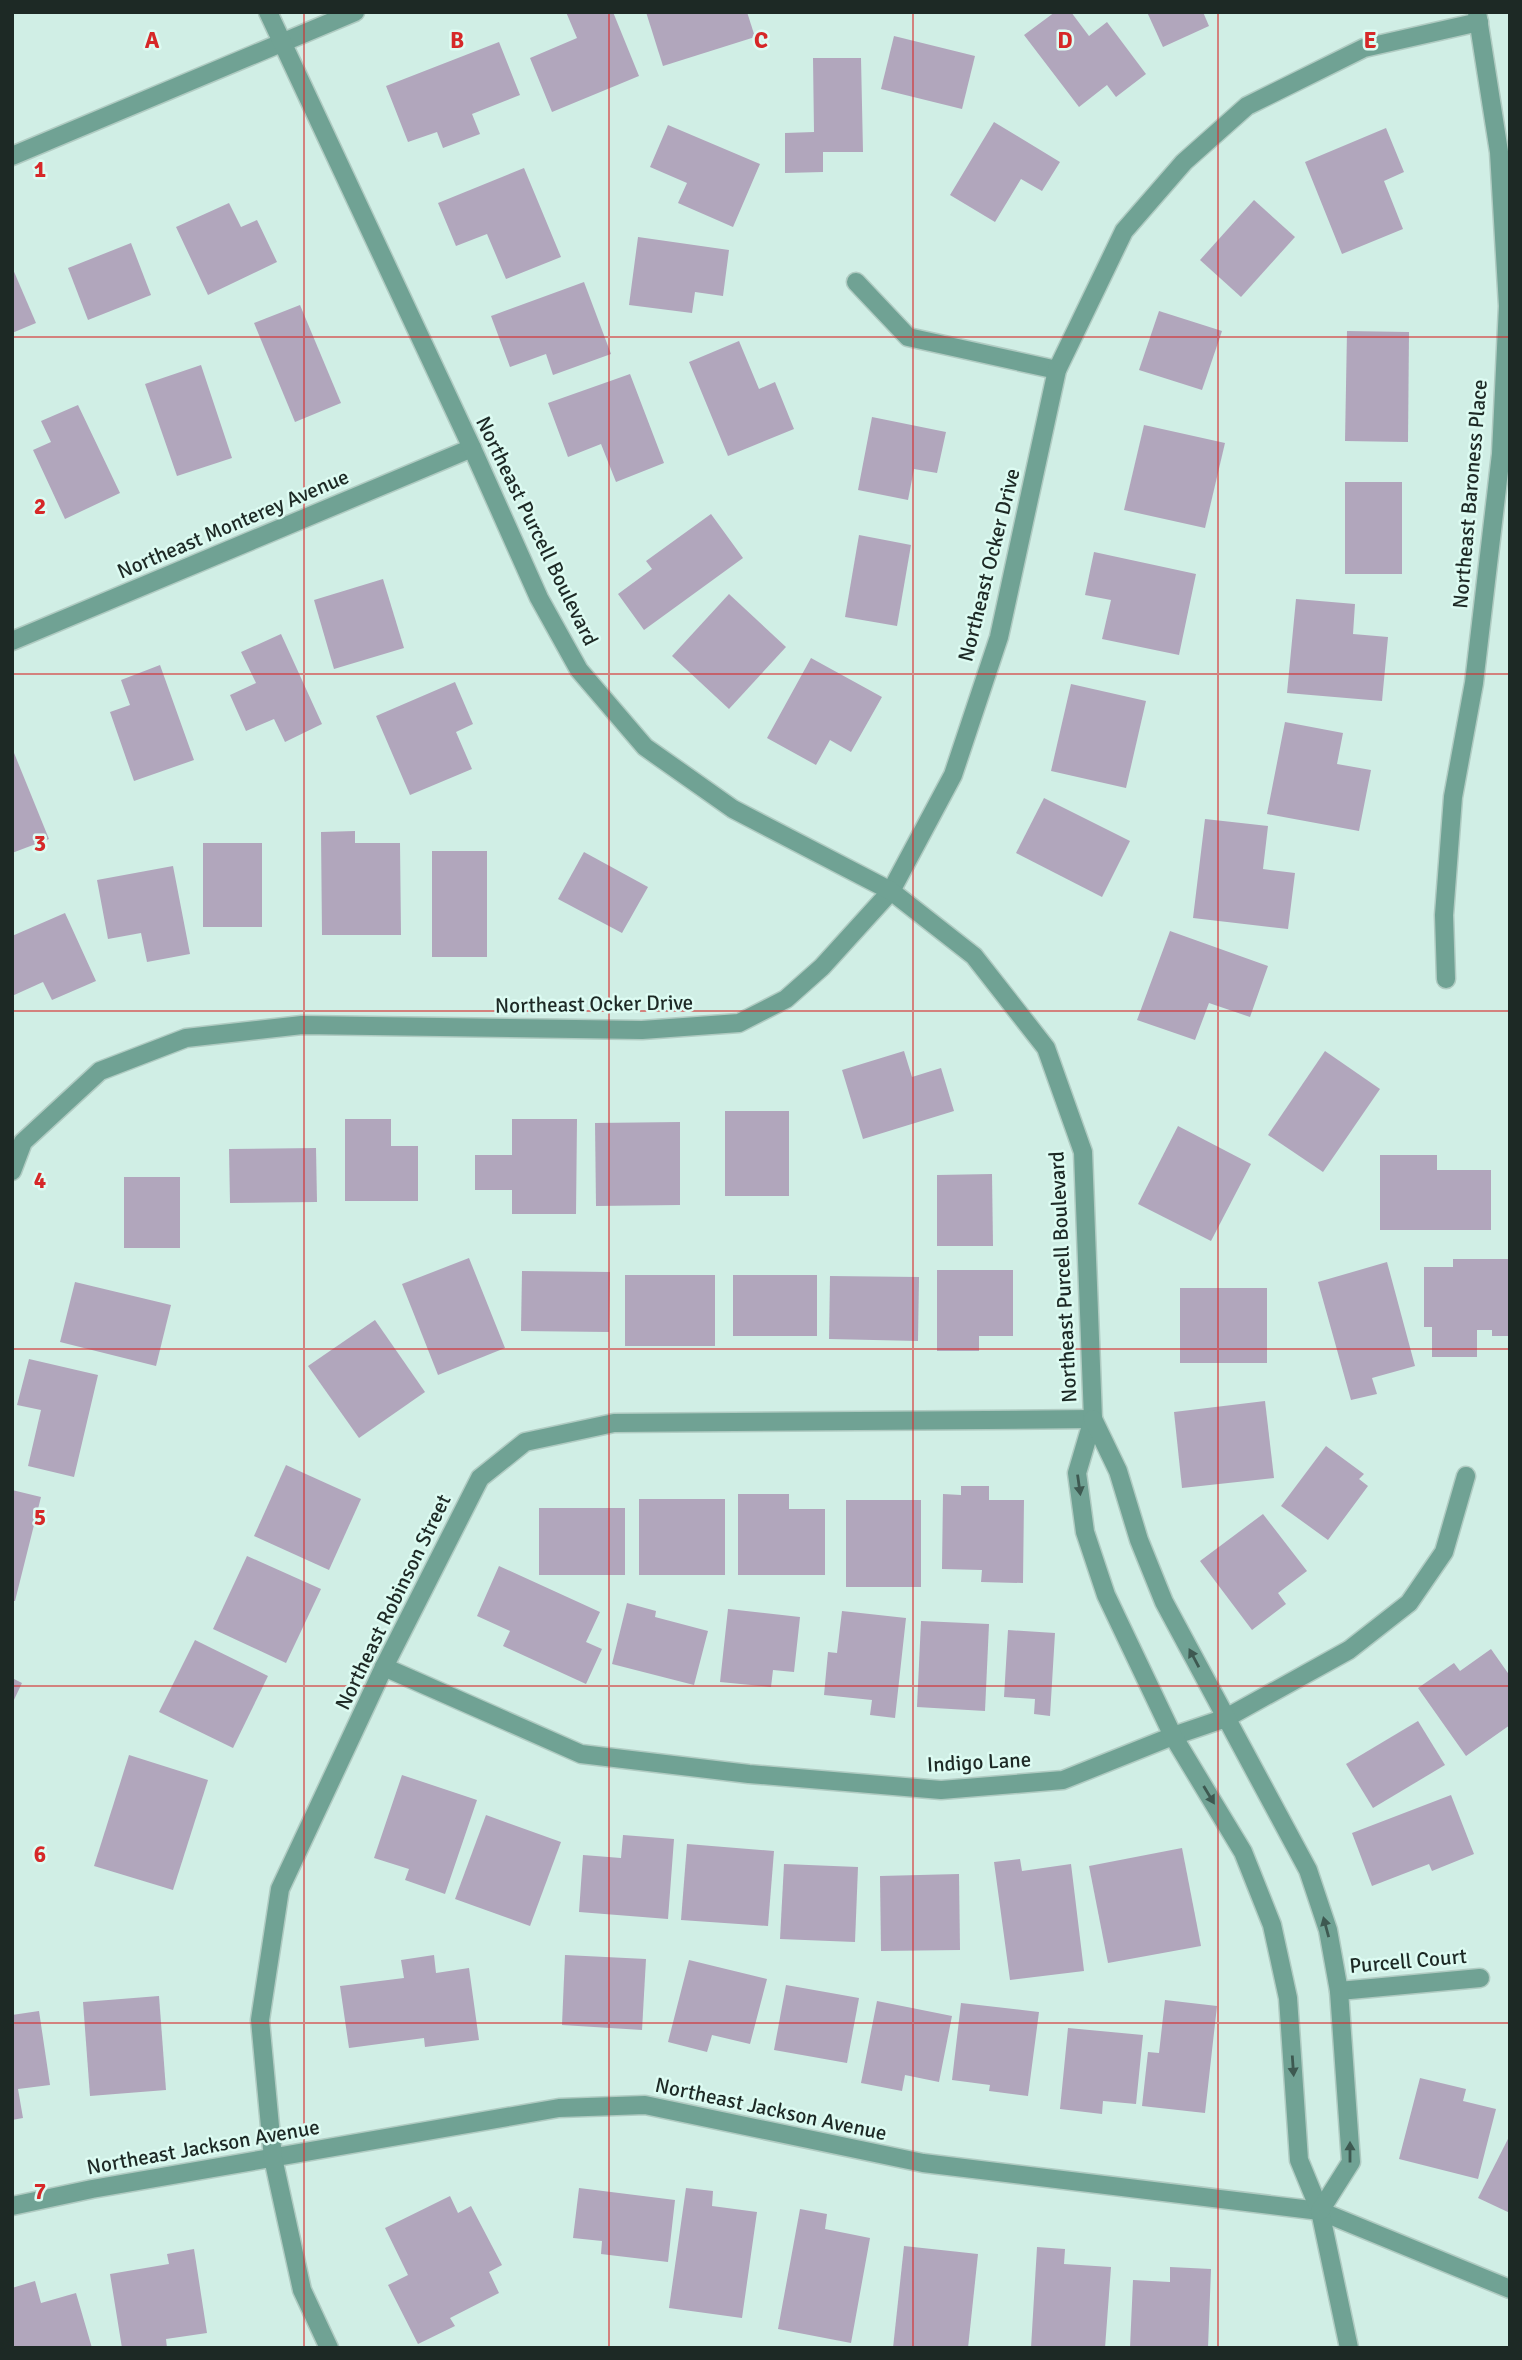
<svg xmlns="http://www.w3.org/2000/svg" width="1522" height="2360" viewBox="0 0 1522 2360" font-family="Signika,sans-serif">
  <rect width="100%" height="100%" fill="#d0eee5"/>
  <!-- building -->
  <g fill="#b1a6bc">
    <path d="M566,12H613L639,76L552,112L530,58L577,38Z"/>
    <path d="M646,12H747L755,37L663,66Z"/>
    <path d="M1055,12H1071L1089,36L1107,22L1146,74L1116,97L1107,85L1079,107L1024,35Z"/>
    <path d="M1147,12H1203L1209,26L1163,47Z"/>
    <path d="M894,36L975,56L962,109L881,89Z"/>
    <path d="M499,42L520,95L472,114L480,134L443,148L437,132L408,142L386,86Z"/>
    <path d="M813,58H861L863,152H823V172L785,173V133L814,132Z"/>
    <path d="M994,122L1060,162L1042,191L1021,179L995,222L950,195Z"/>
    <path d="M668,125L760,164L733,227L678,203L687,183L650,167Z"/>
    <path d="M1386,128L1404,172L1384,181L1403,229L1342,254L1305,162Z"/>
    <path d="M524,168L561,257L506,279L487,234L456,246L438,203Z"/>
    <path d="M1254,200L1295,237L1241,297L1200,260Z"/>
    <path d="M229,203L241,227L257,220L277,262L208,295L176,227Z"/>
    <path d="M638,237L729,250L723,296L695,292L692,313L629,305Z"/>
    <path d="M131,243L151,295L88,320L68,268Z"/>
    <path d="M12,267L36,323L12,333Z"/>
    <path d="M584,282L611,354L553,375L546,354L510,367L491,316Z"/>
    <path d="M300,305L341,403L295,422L254,323Z"/>
    <path d="M1159,311L1222,331L1202,390L1139,370Z"/>
    <path d="M1347,331L1409,332L1408,442L1345,441Z"/>
    <path d="M739,341L759,389L775,382L794,429L728,456L689,362Z"/>
    <path d="M201,365L232,458L177,476L145,384Z"/>
    <path d="M630,374L664,463L616,482L601,444L568,457L548,403Z"/>
    <path d="M78,405L120,493L65,519L33,450L51,442L41,421Z"/>
    <path d="M872,417L946,432L937,473L914,469L908,500L858,490Z"/>
    <path d="M1144,425L1225,443L1205,528L1124,510Z"/>
    <rect x="1345" y="482" width="57" height="92"/>
    <path d="M711,514L743,558L644,630L618,594L652,569L646,561Z"/>
    <path d="M859,535L911,545L897,626L845,617Z"/>
    <path d="M1094,552L1196,574L1179,655L1102,639L1111,600L1085,595Z"/>
    <path d="M383,579L404,648L334,669L314,600Z"/>
    <path d="M729,594L786,647L729,709L672,656Z"/>
    <path d="M1296,599L1355,604L1353,634L1388,637L1382,701L1287,693Z"/>
    <path d="M281,634L322,724L285,742L274,719L246,731L230,695L256,683L241,652Z"/>
    <path d="M811,658L882,697L851,752L830,740L816,765L767,738Z"/>
    <path d="M160,665L194,760L134,781L110,712L130,705L121,680Z"/>
    <path d="M455,682L473,724L456,732L472,769L410,795L376,716Z"/>
    <path d="M1071,684L1146,701L1126,788L1051,771Z"/>
    <path d="M1285,722L1343,733L1337,764L1371,770L1359,831L1267,814Z"/>
    <path d="M12,748L49,839L12,853Z"/>
    <path d="M1044,798L1130,841L1102,897L1016,853Z"/>
    <path d="M1205,819L1268,826L1263,869L1295,873L1288,929L1193,918Z"/>
    <path d="M355,831V843H400L401,935H322L321,832Z"/>
    <rect x="203" y="843" width="59" height="84"/>
    <rect x="432" y="851" width="55" height="106"/>
    <path d="M584,852L648,887L622,933L558,899Z"/>
    <path d="M173,866L190,954L147,962L141,933L108,939L97,880Z"/>
    <path d="M65,913L96,981L52,1000L43,982L12,996V936Z"/>
    <path d="M1170,931L1268,966L1250,1017L1209,1003L1195,1040L1137,1020Z"/>
    <path d="M904,1051L912,1077L941,1068L954,1111L863,1139L842,1070Z"/>
    <path d="M1325,1051L1380,1089L1323,1172L1268,1135Z"/>
    <rect x="725" y="1111" width="64" height="85"/>
    <path d="M345,1119H391V1146H418V1201H345Z"/>
    <path d="M512,1119H577L576,1214H512V1190H475V1155H512Z"/>
    <path d="M680,1122V1205L596,1206L595,1123Z"/>
    <path d="M1178,1126L1251,1164L1211,1241L1138,1204Z"/>
    <path d="M316,1148L317,1202L230,1203L229,1149Z"/>
    <path d="M1380,1155H1437V1170H1491V1230H1380Z"/>
    <path d="M992,1174L993,1246H937V1175Z"/>
    <rect x="124" y="1177" width="56" height="71"/>
    <path d="M469,1258L505,1348L438,1375L402,1284Z"/>
    <path d="M1453,1259H1510V1336H1492V1330H1477V1357H1432V1327H1424V1267H1453Z"/>
    <path d="M1387,1262L1415,1366L1372,1378L1377,1394L1351,1400L1318,1282Z"/>
    <path d="M937,1270H1013V1336H979V1351H937Z"/>
    <path d="M522,1271L610,1272L609,1332L521,1331Z"/>
    <rect x="625" y="1275" width="90" height="71"/>
    <rect x="733" y="1275" width="84" height="61"/>
    <path d="M830,1276L919,1277L918,1341L829,1339Z"/>
    <path d="M75,1282L171,1305L156,1366L60,1342Z"/>
    <rect x="1180" y="1288" width="87" height="75"/>
    <path d="M375,1320L425,1392L359,1438L308,1366Z"/>
    <path d="M29,1359L98,1375L74,1477L28,1466L41,1410L17,1405Z"/>
    <path d="M1265,1401L1274,1478L1182,1488L1174,1412Z"/>
    <path d="M1326,1446L1364,1474L1359,1479L1368,1486L1328,1540L1281,1506Z"/>
    <path d="M286,1465L361,1499L329,1570L254,1536Z"/>
    <path d="M961,1486H989V1500H1024L1023,1583L981,1582L982,1570L942,1569L943,1494L961,1495Z"/>
    <path d="M12,1490L41,1497L15,1601H12Z"/>
    <path d="M738,1494H789V1509H825V1575H738Z"/>
    <rect x="639" y="1499" width="86" height="76"/>
    <rect x="846" y="1500" width="75" height="87"/>
    <rect x="539" y="1508" width="86" height="67"/>
    <path d="M1263,1514L1307,1571L1278,1593L1286,1604L1252,1630L1200,1561Z"/>
    <path d="M247,1556L321,1589L286,1663L213,1629Z"/>
    <path d="M499,1566L600,1612L586,1642L602,1649L586,1684L503,1646L510,1631L477,1616Z"/>
    <path d="M627,1603L656,1611L655,1617L708,1631L694,1685L612,1664Z"/>
    <path d="M728,1609L800,1617L794,1672L773,1670L771,1687L720,1682Z"/>
    <path d="M842,1611L906,1618L895,1718L870,1715L872,1700L824,1695L828,1652L837,1653Z"/>
    <path d="M921,1621L989,1624L985,1711L917,1707Z"/>
    <path d="M1008,1630L1055,1633L1050,1716L1034,1714L1035,1699L1004,1697Z"/>
    <path d="M195,1640L268,1676L233,1748L159,1712Z"/>
    <path d="M1491,1649L1510,1676V1725L1466,1756L1418,1688L1454,1663L1460,1671Z"/>
    <path d="M12,1678L22,1683L12,1704Z"/>
    <path d="M1418,1721L1445,1765L1373,1808L1346,1764Z"/>
    <path d="M129,1755L208,1780L173,1890L94,1866Z"/>
    <path d="M402,1775L477,1800L445,1894L405,1880L409,1869L374,1858Z"/>
    <path d="M1451,1795L1474,1854L1432,1871L1429,1864L1372,1886L1352,1833Z"/>
    <path d="M486,1815L561,1842L530,1926L455,1899Z"/>
    <path d="M623,1835L674,1839L668,1919L579,1912L583,1855L621,1858Z"/>
    <path d="M687,1844L774,1851L768,1926L681,1920Z"/>
    <path d="M1182,1848L1201,1946L1108,1963L1089,1866Z"/>
    <path d="M1020,1859L1022,1871L1071,1864L1084,1971L1010,1980L994,1862Z"/>
    <path d="M784,1864L858,1867L855,1942L780,1939Z"/>
    <path d="M959,1874L960,1950L881,1951L880,1876Z"/>
    <path d="M434,1955L436,1973L469,1968L479,2040L425,2047L424,2038L349,2048L340,1986L404,1978L401,1960Z"/>
    <path d="M565,1955L646,1959L642,2030L562,2025Z"/>
    <path d="M689,1960L767,1979L750,2044L712,2035L707,2052L668,2042Z"/>
    <path d="M786,1985L859,1998L847,2063L774,2050Z"/>
    <path d="M159,1996L166,2090L90,2096L83,2002Z"/>
    <path d="M1165,2000L1217,2006L1205,2113L1142,2106L1148,2052L1159,2053Z"/>
    <path d="M877,2001L952,2016L939,2082L905,2075L902,2091L861,2083Z"/>
    <path d="M961,2003L1039,2012L1028,2096L989,2091L990,2085L952,2080Z"/>
    <path d="M39,2011L50,2085L18,2089L23,2118L12,2120V2015Z"/>
    <path d="M1068,2028L1143,2035L1136,2104L1103,2101L1102,2114L1060,2109Z"/>
    <path d="M1420,2078L1466,2089L1463,2101L1496,2109L1478,2179L1399,2159Z"/>
    <path d="M1510,2135V2213L1478,2198Z"/>
    <path d="M579,2188L675,2200L668,2262L601,2254L602,2241L573,2238Z"/>
    <path d="M686,2188L713,2191L712,2206L757,2212L742,2318L669,2308Z"/>
    <path d="M450,2196L458,2213L471,2206L502,2265L489,2272L499,2293L450,2318L455,2326L418,2344L388,2285L408,2275L385,2228Z"/>
    <path d="M800,2209L827,2214L825,2229L870,2238L851,2343L778,2329Z"/>
    <path d="M904,2246L978,2254L968,2348H893Z"/>
    <path d="M1037,2247L1065,2249L1064,2264L1111,2267L1105,2348H1031Z"/>
    <path d="M194,2249L207,2333L166,2339L167,2348H122L110,2274L169,2264L167,2254Z"/>
    <path d="M1170,2267L1211,2269L1208,2348H1130L1133,2280L1170,2282Z"/>
    <path d="M35,2281L41,2303L76,2293L92,2348H12V2288Z"/>
  </g>
  <g fill="none" stroke-linecap="round" stroke-linejoin="round">
    <defs>
      <g id="minor">
        <path d="M12,156L355,12"/>
        <path d="M856,282L908,337L1057,370"/>
        <path d="M12,641L472,448"/>
        <path d="M1446,979L1444,915L1453,797L1474,683L1501,454L1508,306L1499,152L1477,12"/>
        <path d="M12,1171L23,1142L100,1071L186,1038L302,1025L642,1030L739,1023L786,999L822,967L891,891L953,775L999,637L1057,370L1124,231L1184,162L1247,106L1364,48L1479,22"/>
        <path d="M384,1667L581,1754L749,1774L941,1790L1063,1780L1173,1736L1226,1718L1349,1650L1409,1603L1444,1552L1466,1476"/>
        <path d="M1339,1991L1480,1978"/>
        <path d="M12,2206L92,2189L559,2108L645,2105L923,2163L1320,2211L1510,2289"/>
        <path d="M329,2348L302,2290L273,2158L260,2020L280,1889L384,1667L480,1478L525,1442L614,1423L1093,1419"/>
      </g>
      <g id="tertiary">
        <path d="M268,12L472,448L539,598L579,670L645,747L733,809L891,891L974,956L1046,1048L1083,1152L1093,1419L1077,1473L1085,1532L1106,1595L1173,1736L1243,1852L1272,1925L1288,1998L1299,2160L1320,2211L1349,2348"/>
        <path d="M1093,1419L1118,1471L1139,1540L1164,1602L1308,1870L1328,1930L1339,1991L1351,2162L1320,2211"/>
      </g>
    </defs>
    <!-- minor casing -->
    <use href="#minor" stroke="#b0cbc2" stroke-width="21"/>
    <!-- tertiary casing -->
    <use href="#tertiary" stroke="#b0cbc2" stroke-width="21"/>
    <!-- minor -->
    <use href="#minor" stroke="#70a294" stroke-width="18"/>
    <!-- tertiary -->
    <use href="#tertiary" stroke="#70a294" stroke-width="18"/>
  </g>
  <!-- one-way arrows -->
  <defs><path id="oneway-solid" d="M-6-.8H1V-3.2L6.5 0L1 3.2V.8H-6Z" transform="scale(1.75)"/></defs>
  <g fill="#3e5951">
    <use href="#oneway-solid" transform="translate(1079 1485) rotate(82)"/>
    <use href="#oneway-solid" transform="translate(1194 1658) rotate(-118)"/>
    <use href="#oneway-solid" transform="translate(1209 1795) rotate(59)"/>
    <use href="#oneway-solid" transform="translate(1326 1927) rotate(-105)"/>
    <use href="#oneway-solid" transform="translate(1293 2066) rotate(86)"/>
    <use href="#oneway-solid" transform="translate(1350 2152) rotate(-90)"/>
  </g>
  <!-- grid -->
  <path fill="none" stroke="#d62828" stroke-width="2" stroke-opacity="0.55" d="M304,12V2348M609,12V2348M913,12V2348M1218,12V2348M12,337H1510M12,674H1510M12,1011H1510M12,1349H1510M12,1686H1510M12,2023H1510"/>
  <g text-anchor="middle" stroke-width="5" stroke-linejoin="round" paint-order="stroke">
    <!-- street labels -->
    <g font-size="21" fill="#1d2925" stroke="#ddfbf2">
      <text transform="translate(1470 494) rotate(-85)" y="7">Northeast Baroness Place</text>
      <text transform="translate(233 524) rotate(-23)" y="7">Northeast Monterey Avenue</text>
      <text transform="translate(537 531) rotate(64)" y="7">Northeast Purcell Boulevard</text>
      <text transform="translate(989 565) rotate(-76)" y="7">Northeast Ocker Drive</text>
      <text transform="translate(594 1004) rotate(-1)" y="7">Northeast Ocker Drive</text>
      <text transform="translate(1063 1277) rotate(-93)" y="7">Northeast Purcell Boulevard</text>
      <text transform="translate(393 1602) rotate(-64)" y="7">Northeast Robinson Street</text>
      <text transform="translate(979 1762) rotate(-3)" y="7">Indigo Lane</text>
      <text transform="translate(1408 1961) rotate(-5)" y="7">Purcell Court</text>
      <text transform="translate(771 2109) rotate(12)" y="7">Northeast Jackson Avenue</text>
      <text transform="translate(203 2147) rotate(-10)" y="7">Northeast Jackson Avenue</text>
    </g>
  </g>
  <g font-size="23" text-anchor="middle" font-weight="bold" fill="#d62828" stroke="#ddfbf2" stroke-width="5" stroke-linejoin="round" paint-order="stroke">
    <text x="152" y="48">A</text>
    <text x="457" y="48">B</text>
    <text x="761" y="48">C</text>
    <text x="1065" y="48">D</text>
    <text x="1370" y="48">E</text>
    <text x="40" y="177">1</text>
    <text x="40" y="514">2</text>
    <text x="40" y="851">3</text>
    <text x="40" y="1188">4</text>
    <text x="40" y="1525">5</text>
    <text x="40" y="1862">6</text>
    <text x="40" y="2199">7</text>
  </g>
  <!-- border -->
  <rect width="1522" height="2360" fill="none" stroke="#1d2925" stroke-width="28"/>
</svg>
